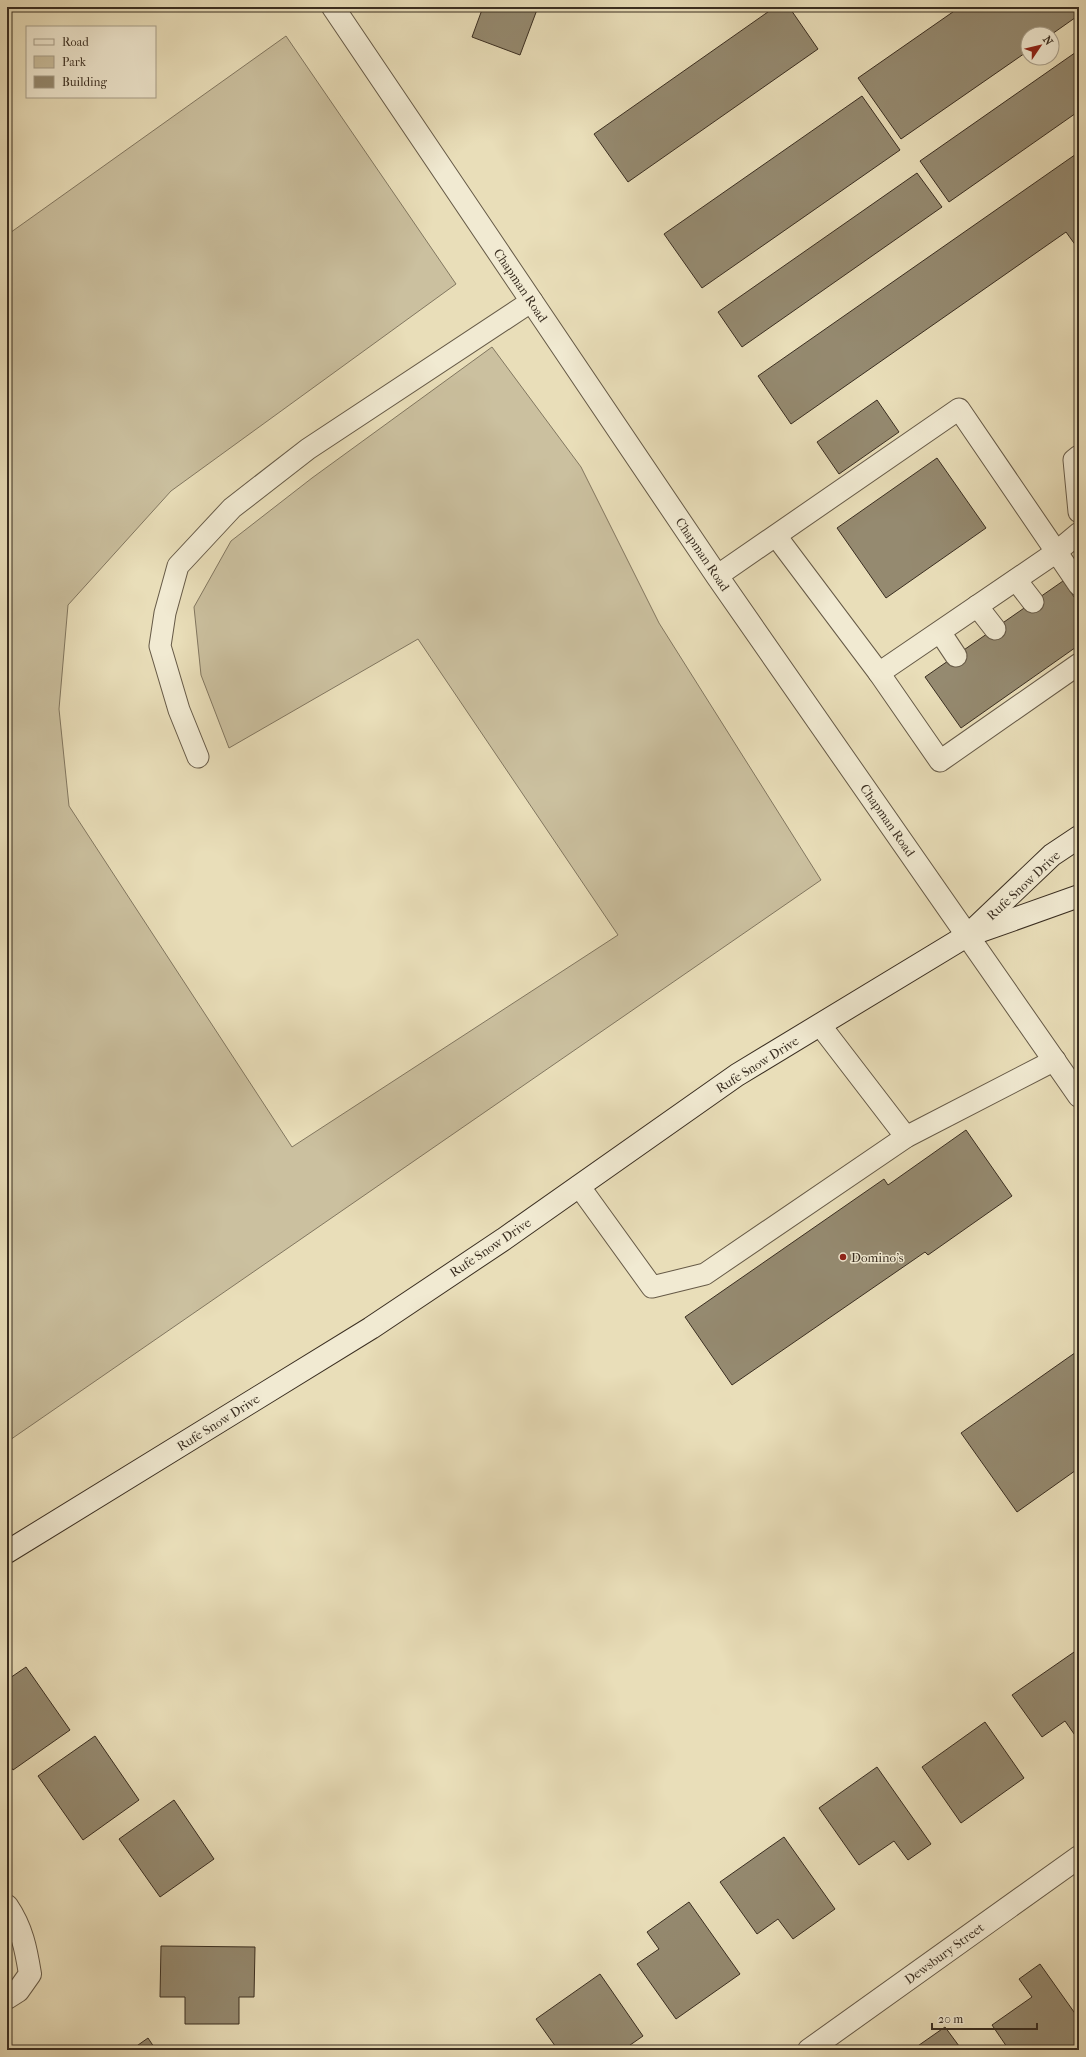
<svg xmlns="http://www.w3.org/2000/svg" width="1086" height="2057" viewBox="0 0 1086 2057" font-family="'IM FELL French Canon',serif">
  <rect width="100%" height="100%" fill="#e9deb9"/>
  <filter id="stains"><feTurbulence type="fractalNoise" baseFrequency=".005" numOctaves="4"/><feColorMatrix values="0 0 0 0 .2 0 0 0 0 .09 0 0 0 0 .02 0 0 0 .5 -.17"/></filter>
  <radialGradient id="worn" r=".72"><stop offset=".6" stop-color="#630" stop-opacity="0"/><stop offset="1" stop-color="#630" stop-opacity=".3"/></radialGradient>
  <!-- green -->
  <path fill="#cbc09f" stroke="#827760" d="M286,36L456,284L171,491L68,605L59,709L69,806L292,1147L618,935L418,639L229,748L201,675L194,607L231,541L312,478L492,347L581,467L659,623L821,880L7,1442V235Z"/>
  <!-- building -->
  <g fill="#958a70" stroke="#3a2e21">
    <path d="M483,7H538L520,55L472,37Z"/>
    <path d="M775,7H789L818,49L628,182L594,134Z"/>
    <path d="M960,7H1079V15L1052,34H1028V51L901,139L858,78Z"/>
    <path d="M1079,50V111L949,202L920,161Z"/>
    <path d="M862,96L900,150L702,288L664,234Z"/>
    <path d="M1079,152V250L1066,232L791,424L758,376Z"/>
    <path d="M917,173L942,207L742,347L718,312Z"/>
    <path d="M877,400L899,432L839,474L817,442Z"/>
    <path d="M937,458L986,528L886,598L837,528Z"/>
    <path d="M1063,581L1079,604V645L961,728L925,677Z"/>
    <path d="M966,1130L1012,1196L928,1255L925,1252L732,1385L685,1317L884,1179L888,1185Z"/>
    <path d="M1079,1350V1468L1017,1512L961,1433Z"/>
    <path d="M1077,1650L1079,1654V1741L1065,1721L1042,1737L1012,1695Z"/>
    <path d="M26,1667L70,1730L13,1770L7,1761V1680Z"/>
    <path d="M985,1722L1024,1778L961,1823L922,1767Z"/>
    <path d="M95,1736L139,1800L83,1840L38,1776Z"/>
    <path d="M877,1767L931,1844L908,1860L894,1841L859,1865L819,1808Z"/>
    <path d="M174,1800L214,1859L160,1897L119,1839Z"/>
    <path d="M784,1837L835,1909L793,1939L778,1919L757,1934L720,1882Z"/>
    <path d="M689,1902L740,1974L676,2019L637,1964L659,1949L647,1932Z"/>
    <path d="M161,1946L255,1947L254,1997H239V2024H185V1997H160Z"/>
    <path d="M1040,1964L1079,2019V2050H1009L992,2025L1032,1997L1019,1979Z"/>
    <path d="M600,1974L643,2036L623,2050H598L595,2046L588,2050H558L536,2019Z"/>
    <path d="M945,2027L962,2050H912Z"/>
    <path d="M148,2038L156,2050H131Z"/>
  </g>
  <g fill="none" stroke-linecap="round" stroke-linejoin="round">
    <defs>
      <g id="service">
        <path d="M1079,456L1074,460L1079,512"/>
        <path d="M776,536L879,673L940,761L1079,664"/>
        <path d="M717,576L959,409L1079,585"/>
        <path d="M1016,580L1033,602"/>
        <path d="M977,606L995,629"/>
        <path d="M940,632L956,656"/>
        <path d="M879,673L1055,553L1079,533"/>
        <path d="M198,757L179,710L160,646L165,613L178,566L232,508L308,449L532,301"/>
        <path d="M820,1025L906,1137"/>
        <path d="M579,1186L652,1287L705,1274L906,1137L1055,1060"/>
      </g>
      <g id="minor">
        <path d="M7,1906C22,1928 26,1949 30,1974L18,1991L7,1998"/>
        <path d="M809,2050L1079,1857"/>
      </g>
      <path id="tertiary" d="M333,7L717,576L1079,1096"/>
      <g id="secondary">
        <path d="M975,933L1079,896"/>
        <path d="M7,1552L371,1328L504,1239L737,1075L968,935L1052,855L1079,837"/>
      </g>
    </defs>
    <!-- service casing -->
    <use href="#service" stroke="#665a47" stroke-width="23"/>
    <!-- minor casing -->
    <use href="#minor" stroke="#665a47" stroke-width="24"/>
    <!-- tertiary casing -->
    <use href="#tertiary" stroke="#665a47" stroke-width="24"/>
    <!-- secondary casing -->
    <use href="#secondary" stroke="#3a2e21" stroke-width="24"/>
    <!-- service -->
    <use href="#service" stroke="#f1ead2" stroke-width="21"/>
    <!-- minor -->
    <use href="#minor" stroke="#f1ead2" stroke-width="22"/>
    <!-- tertiary -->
    <use href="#tertiary" stroke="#f1ead2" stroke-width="22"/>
    <!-- secondary -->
    <use href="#secondary" stroke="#f1ead2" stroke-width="22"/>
  </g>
  <!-- markers -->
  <circle fill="#8f2418" stroke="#f1ead2" stroke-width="1.5" cx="843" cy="1257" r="4"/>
  <g text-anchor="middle" stroke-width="3" stroke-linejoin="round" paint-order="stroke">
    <!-- street labels -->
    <g font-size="13" fill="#3a2e21" stroke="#f1ead2">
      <text transform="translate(521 285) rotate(56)" y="5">Chapman Road</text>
      <text transform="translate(703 554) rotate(56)" y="5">Chapman Road</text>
      <text transform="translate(888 820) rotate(55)" y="5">Chapman Road</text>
      <text transform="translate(1023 885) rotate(-43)" y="5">Rufe Snow Drive</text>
      <text transform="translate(757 1064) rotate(-32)" y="5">Rufe Snow Drive</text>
      <text transform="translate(490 1247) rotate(-34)" y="5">Rufe Snow Drive</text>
      <text transform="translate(218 1422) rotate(-32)" y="5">Rufe Snow Drive</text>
      <text transform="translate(944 1953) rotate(-36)" y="5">Dewsbury Street</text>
    </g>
    <!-- poi labels -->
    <g font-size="13" fill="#3a2e21" stroke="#f1ead2" text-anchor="start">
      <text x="851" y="1262">Domino's</text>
    </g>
  </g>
  <!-- margin -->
  <rect width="1086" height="2057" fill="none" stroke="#e9deb9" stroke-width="24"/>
  <rect x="8" y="8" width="1070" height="2041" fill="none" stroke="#3a2e21" stroke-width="2"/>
  <rect x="12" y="12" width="1062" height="2033" fill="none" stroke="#3a2e21"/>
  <!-- legend -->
  <rect x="26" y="26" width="130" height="72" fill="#f1ead2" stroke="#a89f8b"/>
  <rect x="34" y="39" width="20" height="6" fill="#f1ead2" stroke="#a89f8b"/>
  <text x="62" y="46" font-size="12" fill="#3a2e21">Road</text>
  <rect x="34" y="56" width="20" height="12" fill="#cbc09f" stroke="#a89f8b"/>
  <text x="62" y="66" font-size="12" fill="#3a2e21">Park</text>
  <rect x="34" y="76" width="20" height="12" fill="#958a70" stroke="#a89f8b"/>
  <text x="62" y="86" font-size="12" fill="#3a2e21">Building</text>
  <!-- north arrow -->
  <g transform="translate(1040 46) rotate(55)"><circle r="19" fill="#f1ead2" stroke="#a89f8b"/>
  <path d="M0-3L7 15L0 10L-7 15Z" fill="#8f2418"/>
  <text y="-6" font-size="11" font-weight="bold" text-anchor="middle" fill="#3a2e21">N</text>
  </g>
  <!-- scale -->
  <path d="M932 2023v6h105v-6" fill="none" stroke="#3a2e21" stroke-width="2"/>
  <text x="938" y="2023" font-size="12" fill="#3a2e21" stroke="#f1ead2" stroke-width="3" paint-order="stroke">20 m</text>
  <rect width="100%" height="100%" filter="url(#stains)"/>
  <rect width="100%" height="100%" fill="url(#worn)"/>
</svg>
